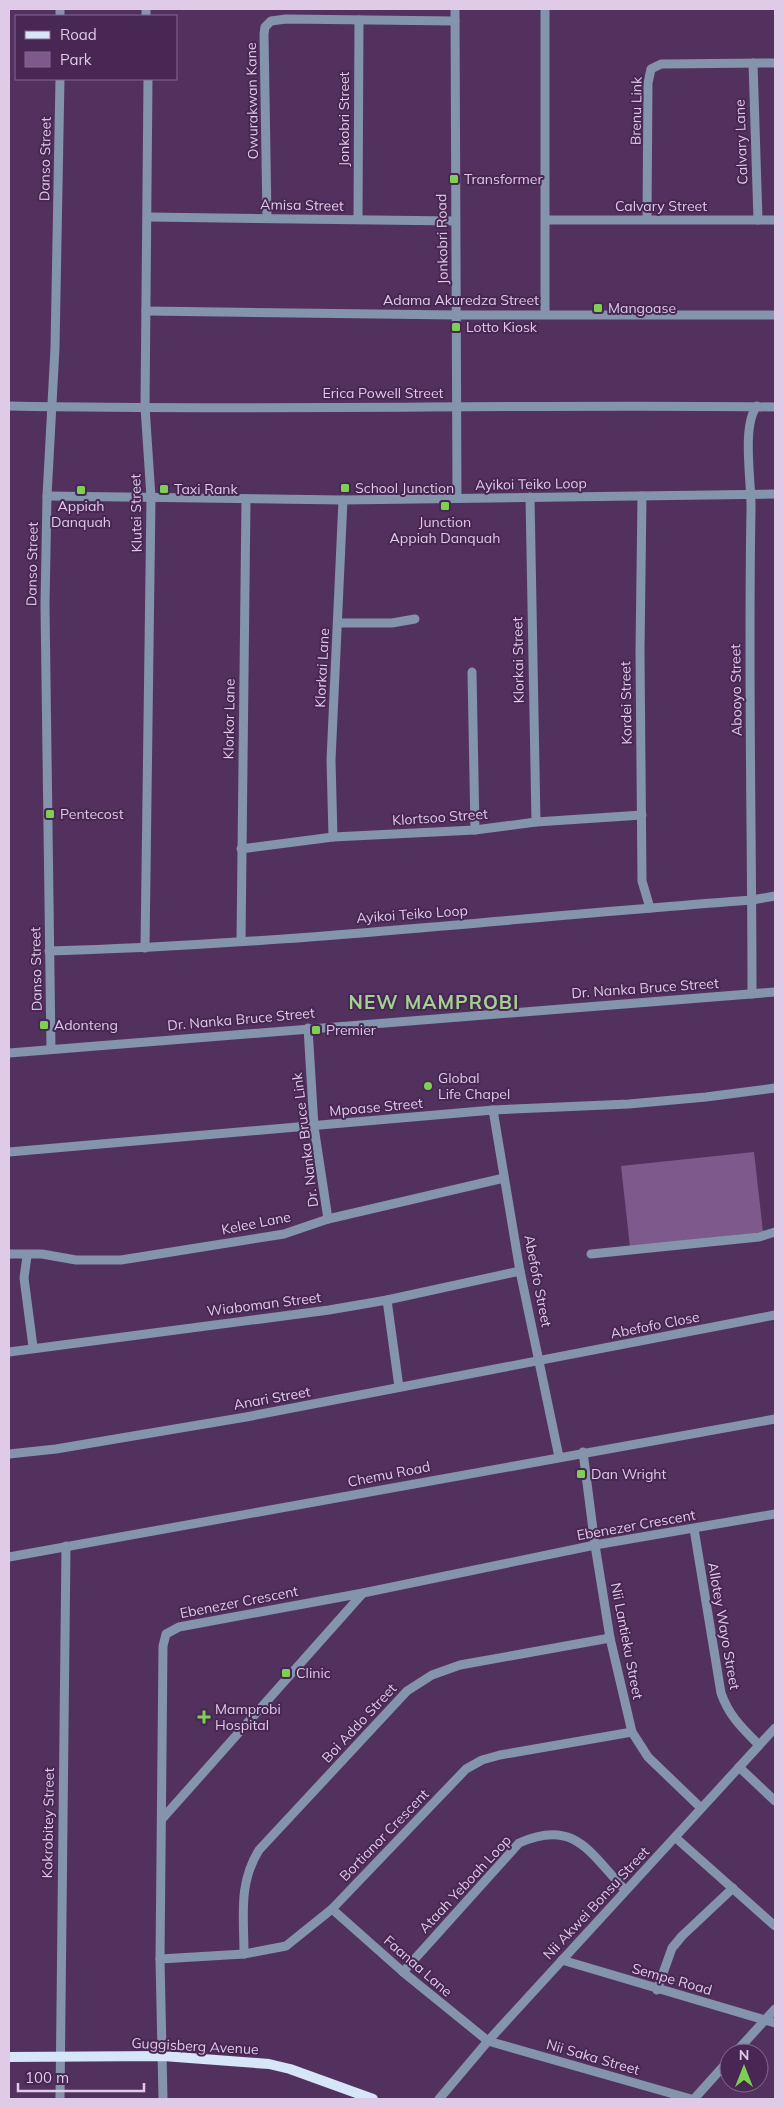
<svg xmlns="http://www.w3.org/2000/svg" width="784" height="2108" viewBox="0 0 784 2108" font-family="Mulish,sans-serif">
  <rect width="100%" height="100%" fill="#53315f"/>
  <!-- green -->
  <path fill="#7d5a8b" d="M754,1152L763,1232L630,1247L621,1166Z"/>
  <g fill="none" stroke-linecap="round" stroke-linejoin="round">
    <!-- minor -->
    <g stroke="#8394ac" stroke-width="9">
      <path d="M60,9V16"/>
      <path d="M146,9V16"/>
      <path d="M455,9L457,498"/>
      <path d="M545,9V314"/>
      <path d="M753,63L758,220"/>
      <path d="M148,217L455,221"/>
      <path d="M267,218L264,34L265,27L271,21L286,19L455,21"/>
      <path d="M358,219L359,20"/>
      <path d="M647,219L648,83L651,69L661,64L775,63"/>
      <path d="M546,220H775"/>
      <path d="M146,311L457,315H775"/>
      <path d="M9,406C264,411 520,404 775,407"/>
      <path d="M47,496L343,500L775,494"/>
      <path d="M642,496L640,652L642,881L650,908"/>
      <path d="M530,497L536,822"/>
      <path d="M338,623H392L415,619"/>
      <path d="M472,672L475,830"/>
      <path d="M333,837L331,760L343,500"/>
      <path d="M241,849L333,837L475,830L536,822L642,815"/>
      <path d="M241,941L246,499"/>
      <path d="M145,948L151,497L145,407L148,79"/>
      <path d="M49,951C284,945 518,917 752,900L775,896"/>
      <path d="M752,994C752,832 748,671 751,510C752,484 741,426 757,406"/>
      <path d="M308,1028L314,1127L328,1219"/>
      <path d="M51,1049L45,605L47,496L55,348L60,79"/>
      <path d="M9,1053L775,992"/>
      <path d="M493,1110L520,1271L559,1457"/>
      <path d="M9,1152L493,1110L629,1104L706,1097L775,1088"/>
      <path d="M9,1254H42L76,1260H121L165,1253L284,1234L328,1219L504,1178"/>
      <path d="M591,1254L759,1237L775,1232"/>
      <path d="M27,1256L24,1278L33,1347"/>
      <path d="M387,1300L399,1387"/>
      <path d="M9,1352L329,1310L387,1300L520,1271"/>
      <path d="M583,1452L595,1545L610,1638L632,1732L648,1757L701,1808"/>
      <path d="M9,1454L56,1449L246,1417L775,1315"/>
      <path d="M694,1529L721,1693C729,1716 742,1728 759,1745"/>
      <path d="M9,1557L775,1419"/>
      <path d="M739,1767L775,1801"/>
      <path d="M162,1819L363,1593"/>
      <path d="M676,1838L775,1926"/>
      <path d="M332,1909L403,1972L488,2041L691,2099"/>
      <path d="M244,1954C244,1916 238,1884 259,1850L407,1691L432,1675L460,1665L610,1638"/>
      <path d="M160,1959L244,1954L286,1946L332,1909L466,1769L482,1760L500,1755L632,1732"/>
      <path d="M562,1960L775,2023"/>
      <path d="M403,1972L519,1843C575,1818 590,1853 625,1890"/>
      <path d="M657,1990L672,1948L682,1936L733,1888"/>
      <path d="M735,2053L775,2009"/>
      <path d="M60,2099L66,1546"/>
      <path d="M163,2099L160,1959L163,1646L166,1634L179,1627L363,1593L595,1545L775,1514"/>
      <path d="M439,2099L488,2041L775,1728"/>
      <path d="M694,2099L729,2060"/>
    </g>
    <!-- major -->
    <path stroke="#d6e5f8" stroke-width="10" d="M9,2057L163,2056L269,2064L290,2069L373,2099"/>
  </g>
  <!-- markers -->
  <g fill="#7ed053" stroke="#482754" stroke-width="2">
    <rect x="449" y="174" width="10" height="10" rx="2.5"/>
    <rect x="593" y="303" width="10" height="10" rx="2.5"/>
    <rect x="451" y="322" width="10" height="10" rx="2.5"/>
    <rect x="340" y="483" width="10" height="10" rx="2.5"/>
    <rect x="159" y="484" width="10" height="10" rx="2.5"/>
    <rect x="76" y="485" width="10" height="10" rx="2.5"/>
    <rect x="440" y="501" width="10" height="10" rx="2.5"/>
    <rect x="45" y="809" width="10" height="10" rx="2.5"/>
    <rect x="39" y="1020" width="10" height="10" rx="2.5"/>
    <rect x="311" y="1025" width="10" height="10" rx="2.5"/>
    <circle cx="428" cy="1086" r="5"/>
    <rect x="576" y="1469" width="10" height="10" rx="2.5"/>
    <rect x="281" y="1668" width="10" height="10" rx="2.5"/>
    <path d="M201.5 1709.5h5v5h5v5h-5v5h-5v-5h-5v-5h5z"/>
  </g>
  <g text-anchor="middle" stroke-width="4" stroke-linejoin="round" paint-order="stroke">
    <!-- street labels -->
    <g font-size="14" fill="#dfcbe7" stroke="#482754">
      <text transform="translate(252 101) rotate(-91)" y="5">Owurakwan Kane</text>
      <text transform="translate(636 111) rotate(-89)" y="5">Brenu Link</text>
      <text transform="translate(344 119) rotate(-90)" y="5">Jonkobri Street</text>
      <text transform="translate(741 142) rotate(-92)" y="5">Calvary Lane</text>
      <text transform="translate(45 159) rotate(-89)" y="5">Danso Street</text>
      <text transform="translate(302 205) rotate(1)" y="5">Amisa Street</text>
      <text x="661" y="211">Calvary Street</text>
      <text transform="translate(442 239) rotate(-91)" y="5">Jonkobri Road</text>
      <text x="461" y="305">Adama Akuredza Street</text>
      <text x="383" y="398">Erica Powell Street</text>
      <text transform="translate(531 484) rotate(-1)" y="5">Ayikoi Teiko Loop</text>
      <text transform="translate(136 513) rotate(-91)" y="5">Klutei Street</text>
      <text transform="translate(32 564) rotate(-89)" y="5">Danso Street</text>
      <text transform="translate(518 660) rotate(-91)" y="5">Klorkai Street</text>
      <text transform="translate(322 668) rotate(-87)" y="5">Klorkai Lane</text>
      <text transform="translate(736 690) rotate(-91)" y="5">Abooyo Street</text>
      <text transform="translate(626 703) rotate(-91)" y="5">Kordei Street</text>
      <text transform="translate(229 719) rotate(-89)" y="5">Klorkor Lane</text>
      <text transform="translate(440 817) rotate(-4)" y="5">Klortsoo Street</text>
      <text transform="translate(412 914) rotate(-4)" y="5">Ayikoi Teiko Loop</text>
      <text transform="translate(36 969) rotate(-91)" y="5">Danso Street</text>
      <text transform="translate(645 988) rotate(-4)" y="5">Dr. Nanka Bruce Street</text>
      <text transform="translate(241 1019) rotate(-5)" y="5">Dr. Nanka Bruce Street</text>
      <text transform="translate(376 1107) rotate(-5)" y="5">Mpoase Street</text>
      <text transform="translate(305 1140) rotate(-97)" y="5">Dr. Nanka Bruce Link</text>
      <text transform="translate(256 1223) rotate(-11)" y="5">Kelee Lane</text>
      <text transform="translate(538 1281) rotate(79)" y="5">Abefofo Street</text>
      <text transform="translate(264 1304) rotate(-7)" y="5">Wiaboman Street</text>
      <text transform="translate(655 1325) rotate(-11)" y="5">Abefofo Close</text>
      <text transform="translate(272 1398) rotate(-10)" y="5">Anari Street</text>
      <text transform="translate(389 1474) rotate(-11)" y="5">Chemu Road</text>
      <text transform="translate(636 1525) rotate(-10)" y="5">Ebenezer Crescent</text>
      <text transform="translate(239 1602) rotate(-11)" y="5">Ebenezer Crescent</text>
      <text transform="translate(724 1626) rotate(80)" y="5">Allotey Wayo Street</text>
      <text transform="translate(627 1641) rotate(79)" y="5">Nii Lantieku Street</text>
      <text transform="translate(359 1723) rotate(-47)" y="5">Boi Addo Street</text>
      <text transform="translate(48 1823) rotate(-89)" y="5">Kokrobitey Street</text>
      <text transform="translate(384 1835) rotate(-46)" y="5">Bortianor Crescent</text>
      <text transform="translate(465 1884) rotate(-47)" y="5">Ataah Yeboah Loop</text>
      <text transform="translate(596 1903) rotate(-47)" y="5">Nii Akwei Bonsu Street</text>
      <text transform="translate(418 1966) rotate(41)" y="5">Faanaa Lane</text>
      <text transform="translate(672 1979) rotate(16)" y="5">Sempe Road</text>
      <text transform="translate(195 2046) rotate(3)" y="5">Guggisberg Avenue</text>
      <text transform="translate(593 2057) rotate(16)" y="5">Nii Saka Street</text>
    </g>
    <!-- poi labels -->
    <g font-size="14" fill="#dfcbe7" stroke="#482754" text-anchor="start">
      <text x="464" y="184">Transformer</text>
      <text x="608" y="313">Mangoase</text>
      <text x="466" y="332">Lotto Kiosk</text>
      <text x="355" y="493">School Junction</text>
      <text x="174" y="494">Taxi Rank</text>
      <text x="81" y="511" text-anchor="middle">Appiah<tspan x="81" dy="16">Danquah</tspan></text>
      <text x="445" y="527" text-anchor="middle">Junction<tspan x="445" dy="16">Appiah Danquah</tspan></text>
      <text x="60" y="819">Pentecost</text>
      <text x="54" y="1030">Adonteng</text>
      <text x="326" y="1035">Premier</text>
      <text x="438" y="1083">Global<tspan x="438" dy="16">Life Chapel</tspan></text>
      <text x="591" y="1479">Dan Wright</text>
      <text x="296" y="1678">Clinic</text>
      <text x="215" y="1714">Mamprobi<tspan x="215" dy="16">Hospital</tspan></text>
    </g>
    <!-- district labels -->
    <g font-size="19" font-weight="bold" letter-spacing="1" fill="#a4d190" stroke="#482754">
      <text x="434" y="1009">NEW MAMPROBI</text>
    </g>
  </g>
  <!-- border -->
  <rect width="784" height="2108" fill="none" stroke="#dfcbe7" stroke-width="20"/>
  <!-- legend -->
  <rect x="15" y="15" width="162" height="65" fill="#482754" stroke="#84698f"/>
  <rect x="25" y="31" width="25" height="8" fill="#d6e5f8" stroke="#84698f"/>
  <text x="60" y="40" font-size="15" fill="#dfcbe7">Road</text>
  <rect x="25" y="52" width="25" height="15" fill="#7d5a8b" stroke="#84698f"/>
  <text x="60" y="65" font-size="15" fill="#dfcbe7">Park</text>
  <!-- north arrow -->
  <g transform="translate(744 2068)"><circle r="24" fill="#482754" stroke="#84698f"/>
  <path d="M0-4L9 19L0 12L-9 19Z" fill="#7ed053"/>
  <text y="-8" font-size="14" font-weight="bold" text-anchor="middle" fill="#dfcbe7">N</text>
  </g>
  <!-- scale -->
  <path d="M18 2083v8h126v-8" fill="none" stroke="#dfcbe7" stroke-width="2.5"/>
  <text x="25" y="2083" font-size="15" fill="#dfcbe7" stroke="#482754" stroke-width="4" paint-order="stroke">100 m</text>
</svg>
